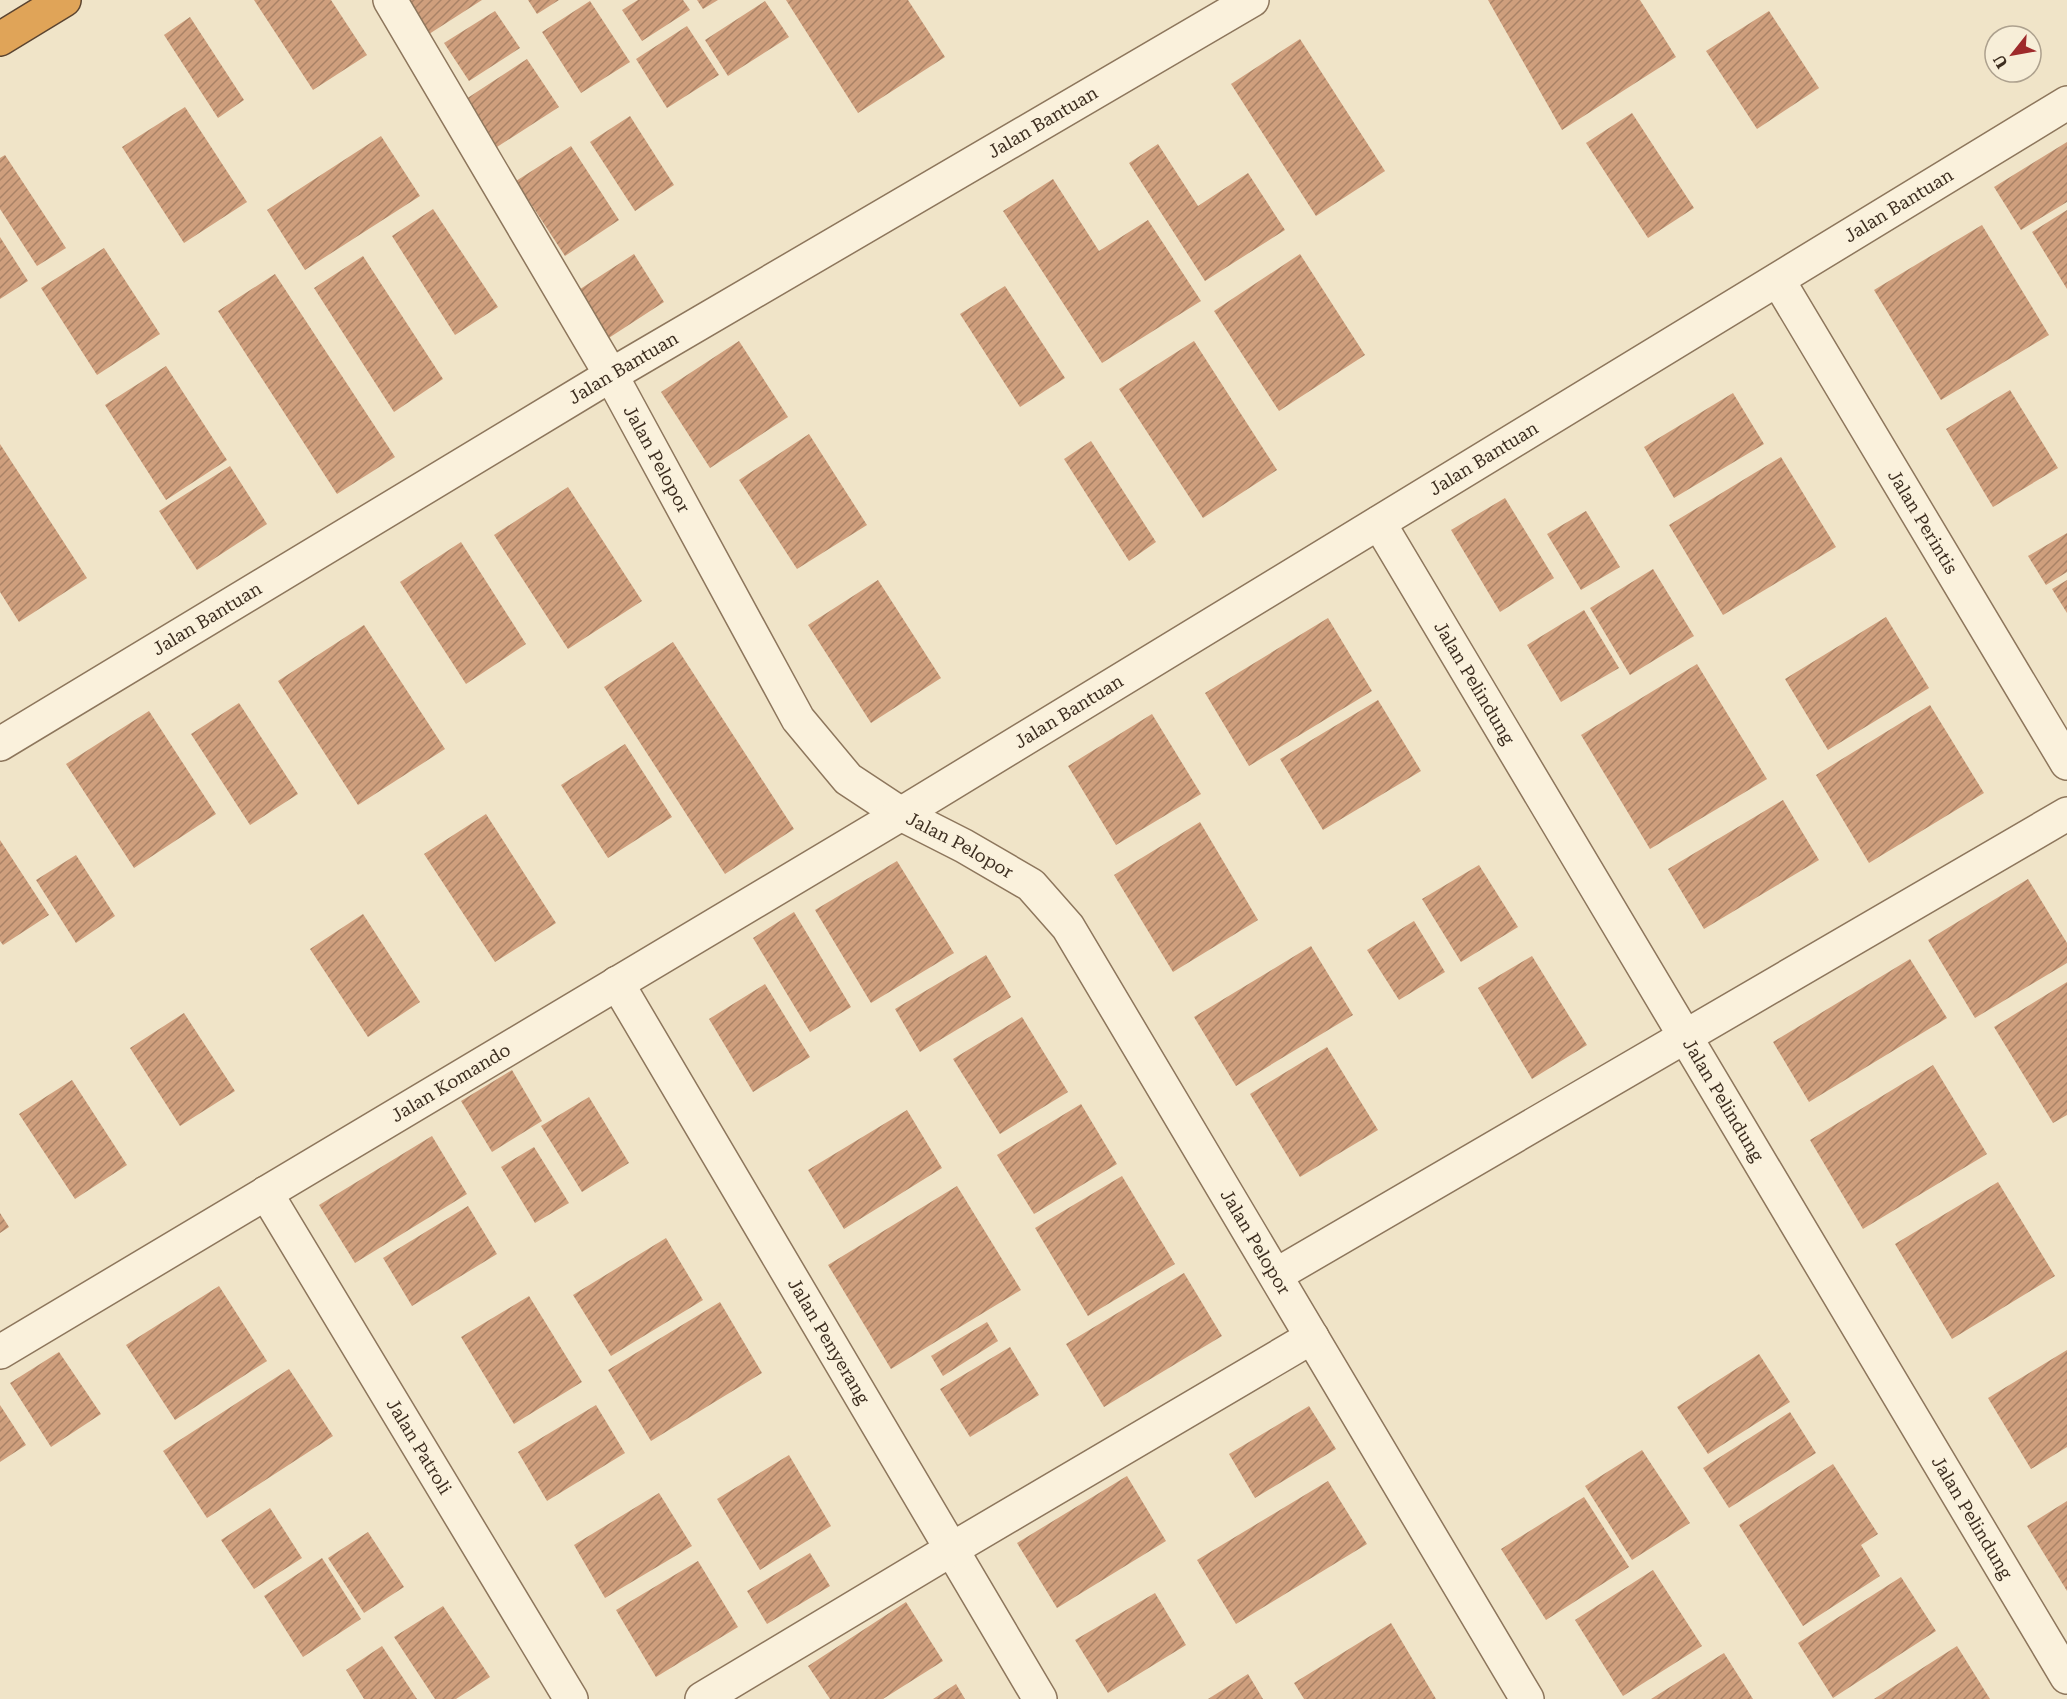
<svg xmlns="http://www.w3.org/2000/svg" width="2067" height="1699" viewBox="0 0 2067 1699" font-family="'Roboto Serif',serif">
  <defs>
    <pattern id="building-hatch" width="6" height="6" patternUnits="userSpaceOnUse" patternTransform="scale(1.5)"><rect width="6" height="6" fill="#cf9f7d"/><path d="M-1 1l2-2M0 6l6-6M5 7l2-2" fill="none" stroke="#a98266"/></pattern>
  </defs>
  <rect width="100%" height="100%" fill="#f0e4c8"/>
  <!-- building -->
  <g fill="url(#building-hatch)">
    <path d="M254,0H331L367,55L313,90Z"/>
    <path d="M403,0H482L426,36Z"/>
    <path d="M528,0H559L537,14Z"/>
    <path d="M638,0H683L690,10L642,41L622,10Z"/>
    <path d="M697,0H718L703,9Z"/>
    <path d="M786,0H908L945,57L858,113Z"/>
    <path d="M1488,0H1640L1676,57L1562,130Z"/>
    <path d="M590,1L630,62L581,93L542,32Z"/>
    <path d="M765,1L789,37L728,76L705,40Z"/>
    <path d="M495,11L520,48L469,81L444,43Z"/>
    <path d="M1769,11L1819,88L1757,129L1706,51Z"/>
    <path d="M190,17L244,100L218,118L164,35Z"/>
    <path d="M687,26L719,75L667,108L636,59Z"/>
    <path d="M1300,39L1385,171L1316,216L1231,84Z"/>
    <path d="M527,59L559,107L497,147L466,99Z"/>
    <path d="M185,107L247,202L184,243L122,147Z"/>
    <path d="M1632,113L1694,208L1648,238L1586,143Z"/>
    <path d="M630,116L674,185L635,211L590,142Z"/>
    <path d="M381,136L420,196L305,270L267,210Z"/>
    <path d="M2067,142V202L2021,230L1994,187Z"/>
    <path d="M1158,144L1198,206L1248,173L1285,230L1205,281L1129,163Z"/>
    <path d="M571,146L619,220L565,256L516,181Z"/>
    <path d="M5,155L66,248L37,266L0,209V158Z"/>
    <path d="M1053,179L1099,251L1148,220L1201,301L1102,363L1003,211Z"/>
    <path d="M433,209L498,307L455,335L392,236Z"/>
    <path d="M2067,210V289L2032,232Z"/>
    <path d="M1982,225L2049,335L1941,400L1874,290Z"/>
    <path d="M0,237L28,281L0,299Z"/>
    <path d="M104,248L160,334L97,375L41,288Z"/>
    <path d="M634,254L664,302L598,345L568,297Z"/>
    <path d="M1300,254L1365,355L1279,411L1214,311Z"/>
    <path d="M363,256L443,379L394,412L314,288Z"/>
    <path d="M275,274L395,457L337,494L218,311Z"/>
    <path d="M1005,286L1065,378L1020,407L960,314Z"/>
    <path d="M739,341L788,417L710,468L661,392Z"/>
    <path d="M1194,341L1277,470L1203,518L1119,389Z"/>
    <path d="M166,366L227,460L166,500L105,405Z"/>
    <path d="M2010,390L2058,468L1993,507L1946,429Z"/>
    <path d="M1733,393L1764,444L1674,498L1644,447Z"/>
    <path d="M809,434L867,525L797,569L739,480Z"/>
    <path d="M1091,441L1156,542L1129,561L1064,459Z"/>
    <path d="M0,444L87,578L19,622L0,592Z"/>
    <path d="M1781,457L1836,547L1723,615L1669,525Z"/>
    <path d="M230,466L267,524L197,570L159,511Z"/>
    <path d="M568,487L642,601L568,649L494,535Z"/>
    <path d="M1505,498L1554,578L1500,612L1451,530Z"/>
    <path d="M1586,511L1620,567L1581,590L1547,534Z"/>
    <path d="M2067,533V572L2046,585L2028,556Z"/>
    <path d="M461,542L526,644L466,684L400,582Z"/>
    <path d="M1653,569L1694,636L1630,675L1590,608Z"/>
    <path d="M878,580L941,678L871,723L808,625Z"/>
    <path d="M2067,580V613L2052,589Z"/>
    <path d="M1584,610L1619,668L1561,702L1527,645Z"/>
    <path d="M1886,617L1929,688L1828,750L1785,679Z"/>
    <path d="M1328,618L1372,691L1249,766L1205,693Z"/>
    <path d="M364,625L445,749L358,805L278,681Z"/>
    <path d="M673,642L794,829L725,874L604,687Z"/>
    <path d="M1697,664L1767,779L1650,849L1581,735Z"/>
    <path d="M1378,700L1421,771L1323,830L1280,759Z"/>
    <path d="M239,703L298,794L250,825L191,734Z"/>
    <path d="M1930,705L1984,793L1869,863L1816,775Z"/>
    <path d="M149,711L216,814L134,868L66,764Z"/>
    <path d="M1152,714L1201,794L1116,845L1068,766Z"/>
    <path d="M625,744L672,817L608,858L561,785Z"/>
    <path d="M1783,800L1819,860L1704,929L1668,869Z"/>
    <path d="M486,814L556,923L495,962L424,854Z"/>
    <path d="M1200,822L1258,920L1173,972L1114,875Z"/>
    <path d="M0,840L49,915L3,945L0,941Z"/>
    <path d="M76,855L115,916L76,943L36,880Z"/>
    <path d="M897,861L954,953L871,1003L815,910Z"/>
    <path d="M1479,865L1518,927L1461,962L1422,899Z"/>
    <path d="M2028,879L2067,943V963L1975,1018L1928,940Z"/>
    <path d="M794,912L851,1007L810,1032L753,938Z"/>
    <path d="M363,914L420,1002L368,1037L310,949Z"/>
    <path d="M1414,921L1445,972L1399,1000L1367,950Z"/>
    <path d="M1311,946L1353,1015L1236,1086L1194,1017Z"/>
    <path d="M986,955L1011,997L920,1052L895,1009Z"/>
    <path d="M1532,956L1587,1045L1532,1079L1478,988Z"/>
    <path d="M1910,959L1947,1018L1809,1102L1773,1042Z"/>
    <path d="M2067,982V1115L2053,1123L1994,1027Z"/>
    <path d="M765,984L810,1057L753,1092L709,1019Z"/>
    <path d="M184,1013L235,1091L180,1126L130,1048Z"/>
    <path d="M1022,1017L1068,1092L1000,1134L953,1059Z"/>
    <path d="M1327,1047L1378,1130L1300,1177L1250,1094Z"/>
    <path d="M1933,1065L1987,1154L1863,1229L1810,1140Z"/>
    <path d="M512,1070L542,1121L492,1152L461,1101Z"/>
    <path d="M72,1080L127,1165L75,1199L19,1114Z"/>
    <path d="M589,1097L629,1163L582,1192L541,1126Z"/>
    <path d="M1081,1104L1117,1164L1034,1214L997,1155Z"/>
    <path d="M907,1110L942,1168L844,1229L808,1170Z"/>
    <path d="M432,1136L467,1194L355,1263L319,1205Z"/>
    <path d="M534,1147L569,1203L535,1223L501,1167Z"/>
    <path d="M1122,1176L1175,1264L1088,1316L1035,1228Z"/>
    <path d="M1998,1182L2055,1276L1952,1339L1895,1244Z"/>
    <path d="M957,1186L1021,1290L891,1369L828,1265Z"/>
    <path d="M468,1206L497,1254L412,1306L383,1258Z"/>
    <path d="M0,1213L9,1227L0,1233Z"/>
    <path d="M666,1238L703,1300L611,1356L573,1295Z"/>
    <path d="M1184,1273L1222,1336L1104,1407L1066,1344Z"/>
    <path d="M219,1286L267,1361L175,1420L126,1345Z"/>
    <path d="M529,1296L582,1382L514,1424L461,1337Z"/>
    <path d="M720,1302L762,1373L651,1441L608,1370Z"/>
    <path d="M987,1322L998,1341L943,1376L931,1356Z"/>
    <path d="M1010,1347L1039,1395L970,1437L940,1389Z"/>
    <path d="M2067,1350V1447L2031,1469L1988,1398Z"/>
    <path d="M59,1352L101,1414L51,1447L10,1383Z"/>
    <path d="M1759,1354L1790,1402L1708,1454L1677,1407Z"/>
    <path d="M289,1369L333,1436L207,1518L163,1451Z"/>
    <path d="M0,1405L26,1445L0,1462Z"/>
    <path d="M596,1405L625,1453L547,1501L518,1452Z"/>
    <path d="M1309,1406L1336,1449L1255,1498L1229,1454Z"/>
    <path d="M1790,1412L1816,1453L1729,1508L1703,1468Z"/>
    <path d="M1642,1450L1690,1523L1632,1560L1585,1486Z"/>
    <path d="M789,1455L831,1526L760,1570L717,1499Z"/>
    <path d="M1833,1464L1878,1534L1861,1545L1880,1576L1803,1626L1739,1525Z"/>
    <path d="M1127,1476L1166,1541L1057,1608L1017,1543Z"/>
    <path d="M1328,1481L1367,1544L1236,1624L1197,1560Z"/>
    <path d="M659,1493L692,1546L605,1598L574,1545Z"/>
    <path d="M1584,1497L1629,1567L1546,1620L1501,1549Z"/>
    <path d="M2067,1501V1591L2027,1526Z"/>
    <path d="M270,1508L302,1558L254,1589L221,1540Z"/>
    <path d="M368,1532L404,1587L364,1613L328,1558Z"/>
    <path d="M810,1553L830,1586L767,1624L747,1591Z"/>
    <path d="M322,1558L361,1619L303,1657L264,1596Z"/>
    <path d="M698,1561L738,1627L656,1677L616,1610Z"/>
    <path d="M1653,1570L1702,1646L1623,1696L1575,1620Z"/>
    <path d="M1901,1577L1936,1631L1833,1698L1798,1643Z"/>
    <path d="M1155,1593L1186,1645L1108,1693L1075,1640Z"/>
    <path d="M906,1602L943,1661L883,1699H830L808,1666Z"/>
    <path d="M443,1606L490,1677L456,1699H435L394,1637Z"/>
    <path d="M1391,1623L1436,1699H1304L1294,1683Z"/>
    <path d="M382,1646L417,1699H364L346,1670Z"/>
    <path d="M1957,1646L1990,1699H1874Z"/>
    <path d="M1724,1653L1753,1699H1651Z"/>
    <path d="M1248,1674L1263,1699H1208Z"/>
    <path d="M956,1684L965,1699H933Z"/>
  </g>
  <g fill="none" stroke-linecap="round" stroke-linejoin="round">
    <defs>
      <g id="street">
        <path id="s1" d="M390,0L611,375L798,719L848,779L901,814L964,846L1031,885L1068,927L1527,1699"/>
        <path id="s2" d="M1778,280L2067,763"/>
        <path id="s3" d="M1379,523L2067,1677"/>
        <path id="s4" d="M0,744L611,375L1252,0"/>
        <path id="s5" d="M617,983L1040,1699"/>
        <path id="s6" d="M266,1193L571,1699"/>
        <path d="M1276,1275L2067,814"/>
        <path id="s7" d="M0,1352L901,814L2067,103"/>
        <path d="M702,1699L952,1549L1312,1337"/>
      </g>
      <path id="highway" d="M0,39L64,0"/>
    </defs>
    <!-- street casing -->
    <use href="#street" stroke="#8d765c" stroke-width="36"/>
    <!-- highway casing -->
    <use href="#highway" stroke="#5b4430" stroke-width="36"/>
    <!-- street -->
    <use href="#street" stroke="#faf1dc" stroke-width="33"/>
    <!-- highway -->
    <use href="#highway" stroke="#e0a458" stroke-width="33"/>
  </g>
  <g text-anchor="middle" stroke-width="5" stroke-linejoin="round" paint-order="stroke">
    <!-- street labels -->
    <g font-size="18" fill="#3d2e20" stroke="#f7eed8">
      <text dy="6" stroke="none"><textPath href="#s4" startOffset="1214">Jalan Bantuan</textPath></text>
      <text dy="6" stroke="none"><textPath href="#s7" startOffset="2218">Jalan Bantuan</textPath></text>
      <text dy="6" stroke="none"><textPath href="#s4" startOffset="728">Jalan Bantuan</textPath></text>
      <text dy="6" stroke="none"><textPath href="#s7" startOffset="1732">Jalan Bantuan</textPath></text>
      <text dy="6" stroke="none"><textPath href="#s1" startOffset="531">Jalan Pelopor</textPath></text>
      <text dy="6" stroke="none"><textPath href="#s2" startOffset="282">Jalan Perintis</textPath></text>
      <text dy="6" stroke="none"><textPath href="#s4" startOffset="242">Jalan Bantuan</textPath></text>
      <text dy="6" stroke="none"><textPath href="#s3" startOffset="186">Jalan Pelindung</textPath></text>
      <text dy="6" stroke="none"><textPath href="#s7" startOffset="1246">Jalan Bantuan</textPath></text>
      <text dy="6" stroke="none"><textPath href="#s1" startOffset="1035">Jalan Pelopor</textPath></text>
      <text dy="6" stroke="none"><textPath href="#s7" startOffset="525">Jalan Komando</textPath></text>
      <text dy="6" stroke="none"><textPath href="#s3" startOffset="672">Jalan Pelindung</textPath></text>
      <text dy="6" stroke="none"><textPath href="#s1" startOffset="1539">Jalan Pelopor</textPath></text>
      <text dy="6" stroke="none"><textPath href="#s5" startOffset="416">Jalan Penyerang</textPath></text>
      <text dy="6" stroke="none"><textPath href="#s6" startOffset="296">Jalan Patroli</textPath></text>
      <text dy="6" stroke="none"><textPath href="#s3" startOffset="1158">Jalan Pelindung</textPath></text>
    </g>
  </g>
  <!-- north arrow -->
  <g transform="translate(2013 54) rotate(239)"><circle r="28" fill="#f7eed8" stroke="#ada18e" stroke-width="1.5"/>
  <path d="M0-4.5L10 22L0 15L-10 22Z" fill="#9e2a2b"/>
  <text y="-9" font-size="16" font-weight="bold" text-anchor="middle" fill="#3d2e20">U</text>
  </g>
</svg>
